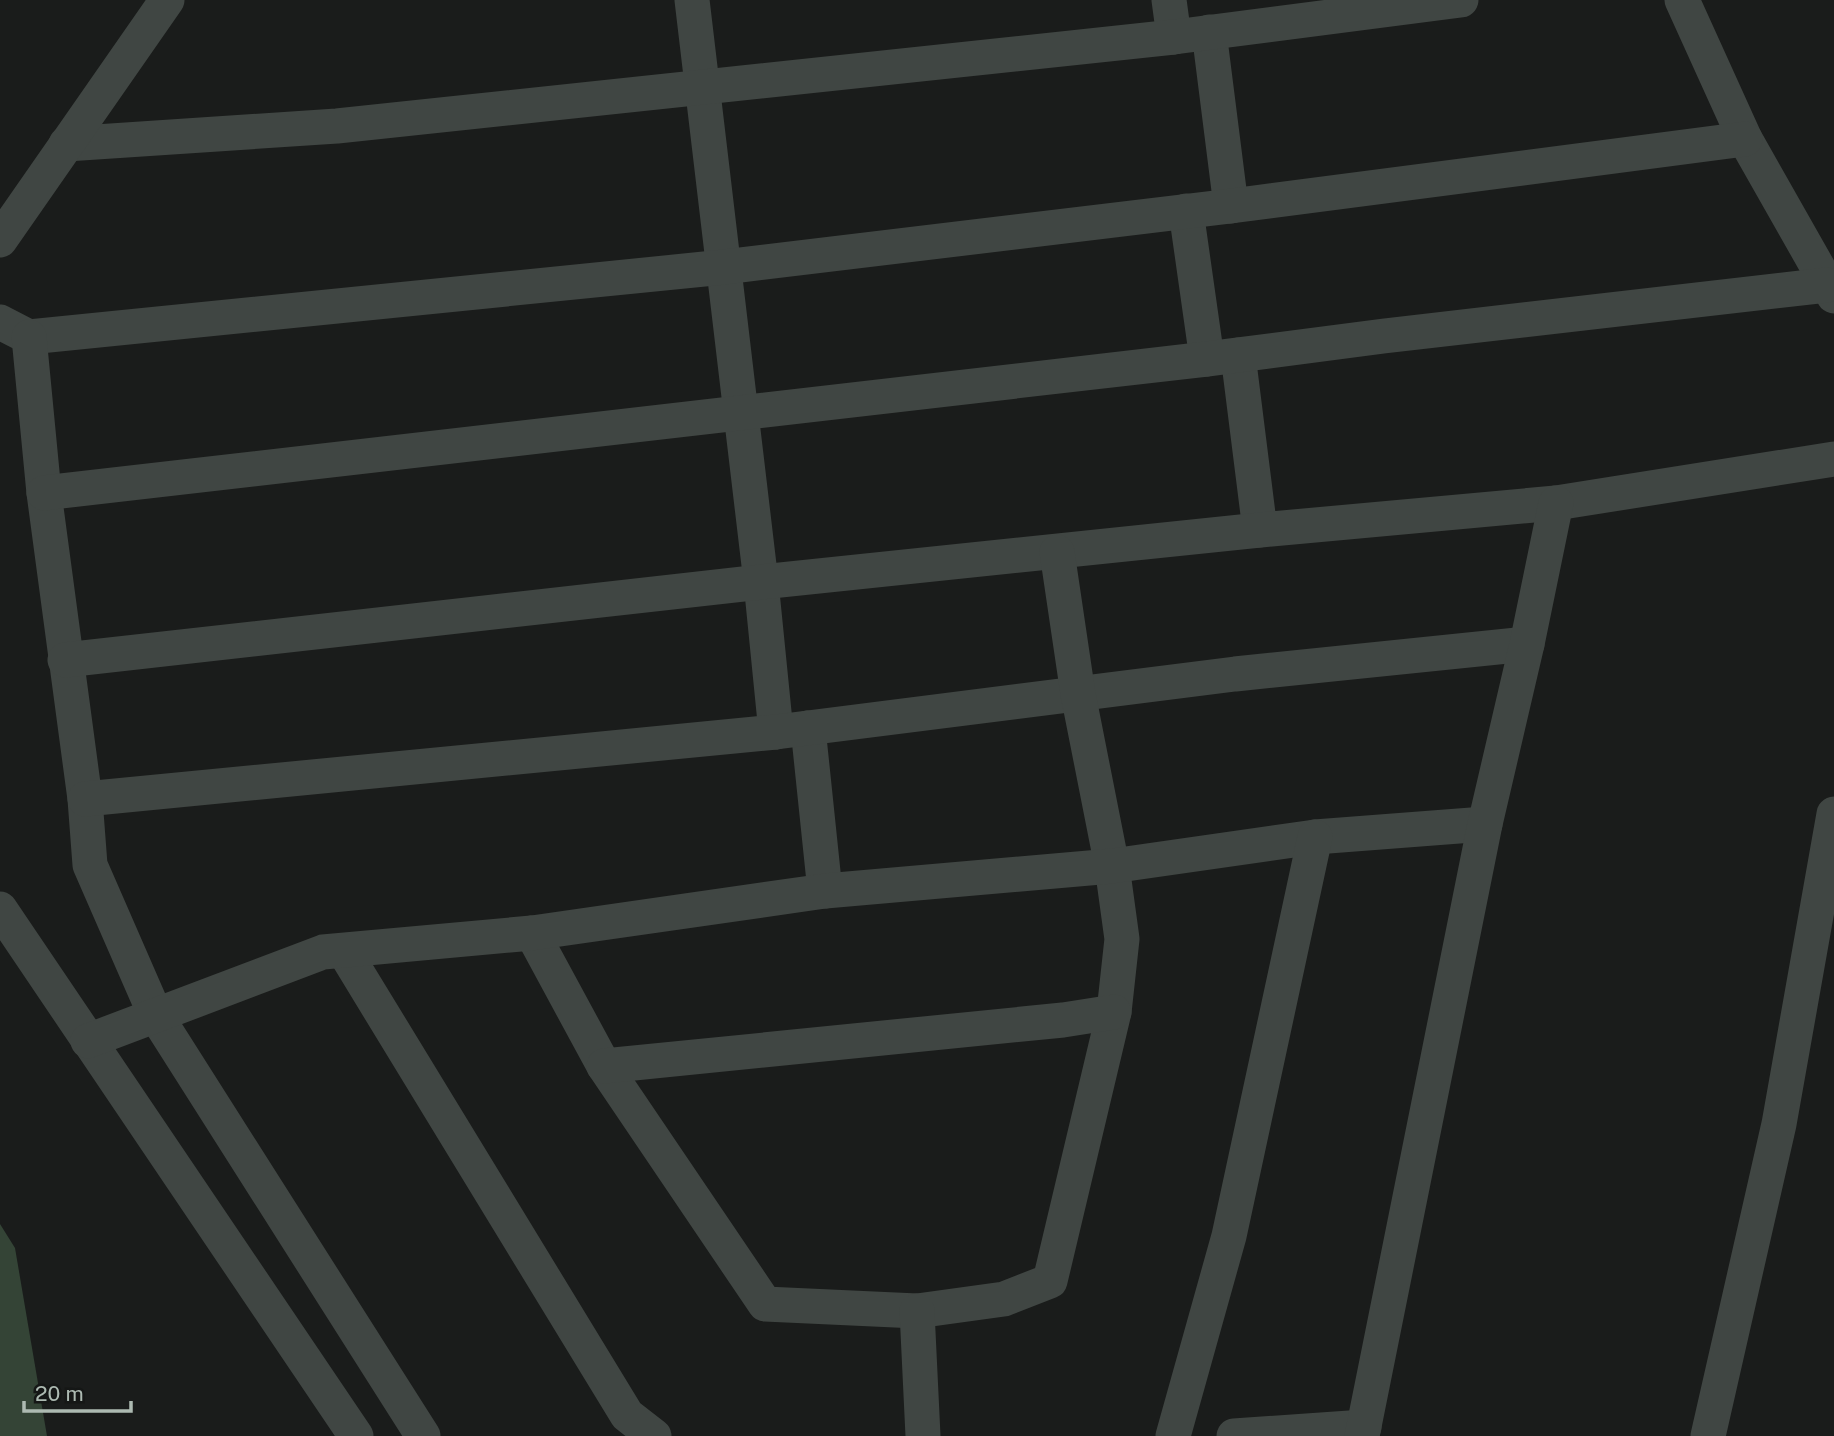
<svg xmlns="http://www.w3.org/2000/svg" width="1834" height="1436" viewBox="0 0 1834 1436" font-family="'Public Sans',sans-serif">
  <rect width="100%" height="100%" fill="#1a1c1b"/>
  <!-- water -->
  <path fill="#344436" d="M0,1224L15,1248L47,1436H0Z"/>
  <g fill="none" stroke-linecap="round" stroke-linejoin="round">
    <!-- minor -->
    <g stroke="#404643" stroke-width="35">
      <path d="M692,0L761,582L776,732"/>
      <path d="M1169,0L1174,37"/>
      <path d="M1682,0L1745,139L1834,296"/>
      <path d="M1209,32L1231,206"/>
      <path d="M66,144L337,126L1174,37L1461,0"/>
      <path d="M1186,211L1207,359"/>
      <path d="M0,240L167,0"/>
      <path d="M0,322L29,337L724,267L1231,206L1745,139"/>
      <path d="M29,337L44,493L85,799L90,865L155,1014L423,1436"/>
      <path d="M1238,355L1260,530"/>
      <path d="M44,493L1207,359L1384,336L1827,285"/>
      <path d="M65,660L761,582L1260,530L1556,503L1834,459"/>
      <path d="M808,728L825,891"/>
      <path d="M85,799L776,732L1235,674L1527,644"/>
      <path d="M0,909L356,1436"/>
      <path d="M532,933L604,1066L765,1304L917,1311L1004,1299L1050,1281L1114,1012L1122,939L1112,866L1078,694L1057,552"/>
      <path d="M344,951L627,1415L654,1436"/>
      <path d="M88,1041L323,952L532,933L825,891L1112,866L1315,837L1485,824"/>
      <path d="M604,1066L1063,1020L1114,1012"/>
      <path d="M917,1311L923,1436"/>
      <path d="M1173,1436L1229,1236L1315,837"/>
      <path d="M1234,1436L1364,1427"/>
      <path d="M1362,1436L1485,824L1527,644L1556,503"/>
      <path d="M1708,1436L1779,1124L1834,814"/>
    </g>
  </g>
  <!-- scale -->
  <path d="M24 1401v10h107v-10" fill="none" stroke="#adbab2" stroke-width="3.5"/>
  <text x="35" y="1401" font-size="21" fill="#adbab2" stroke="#151716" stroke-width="5" paint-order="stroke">20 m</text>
</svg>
